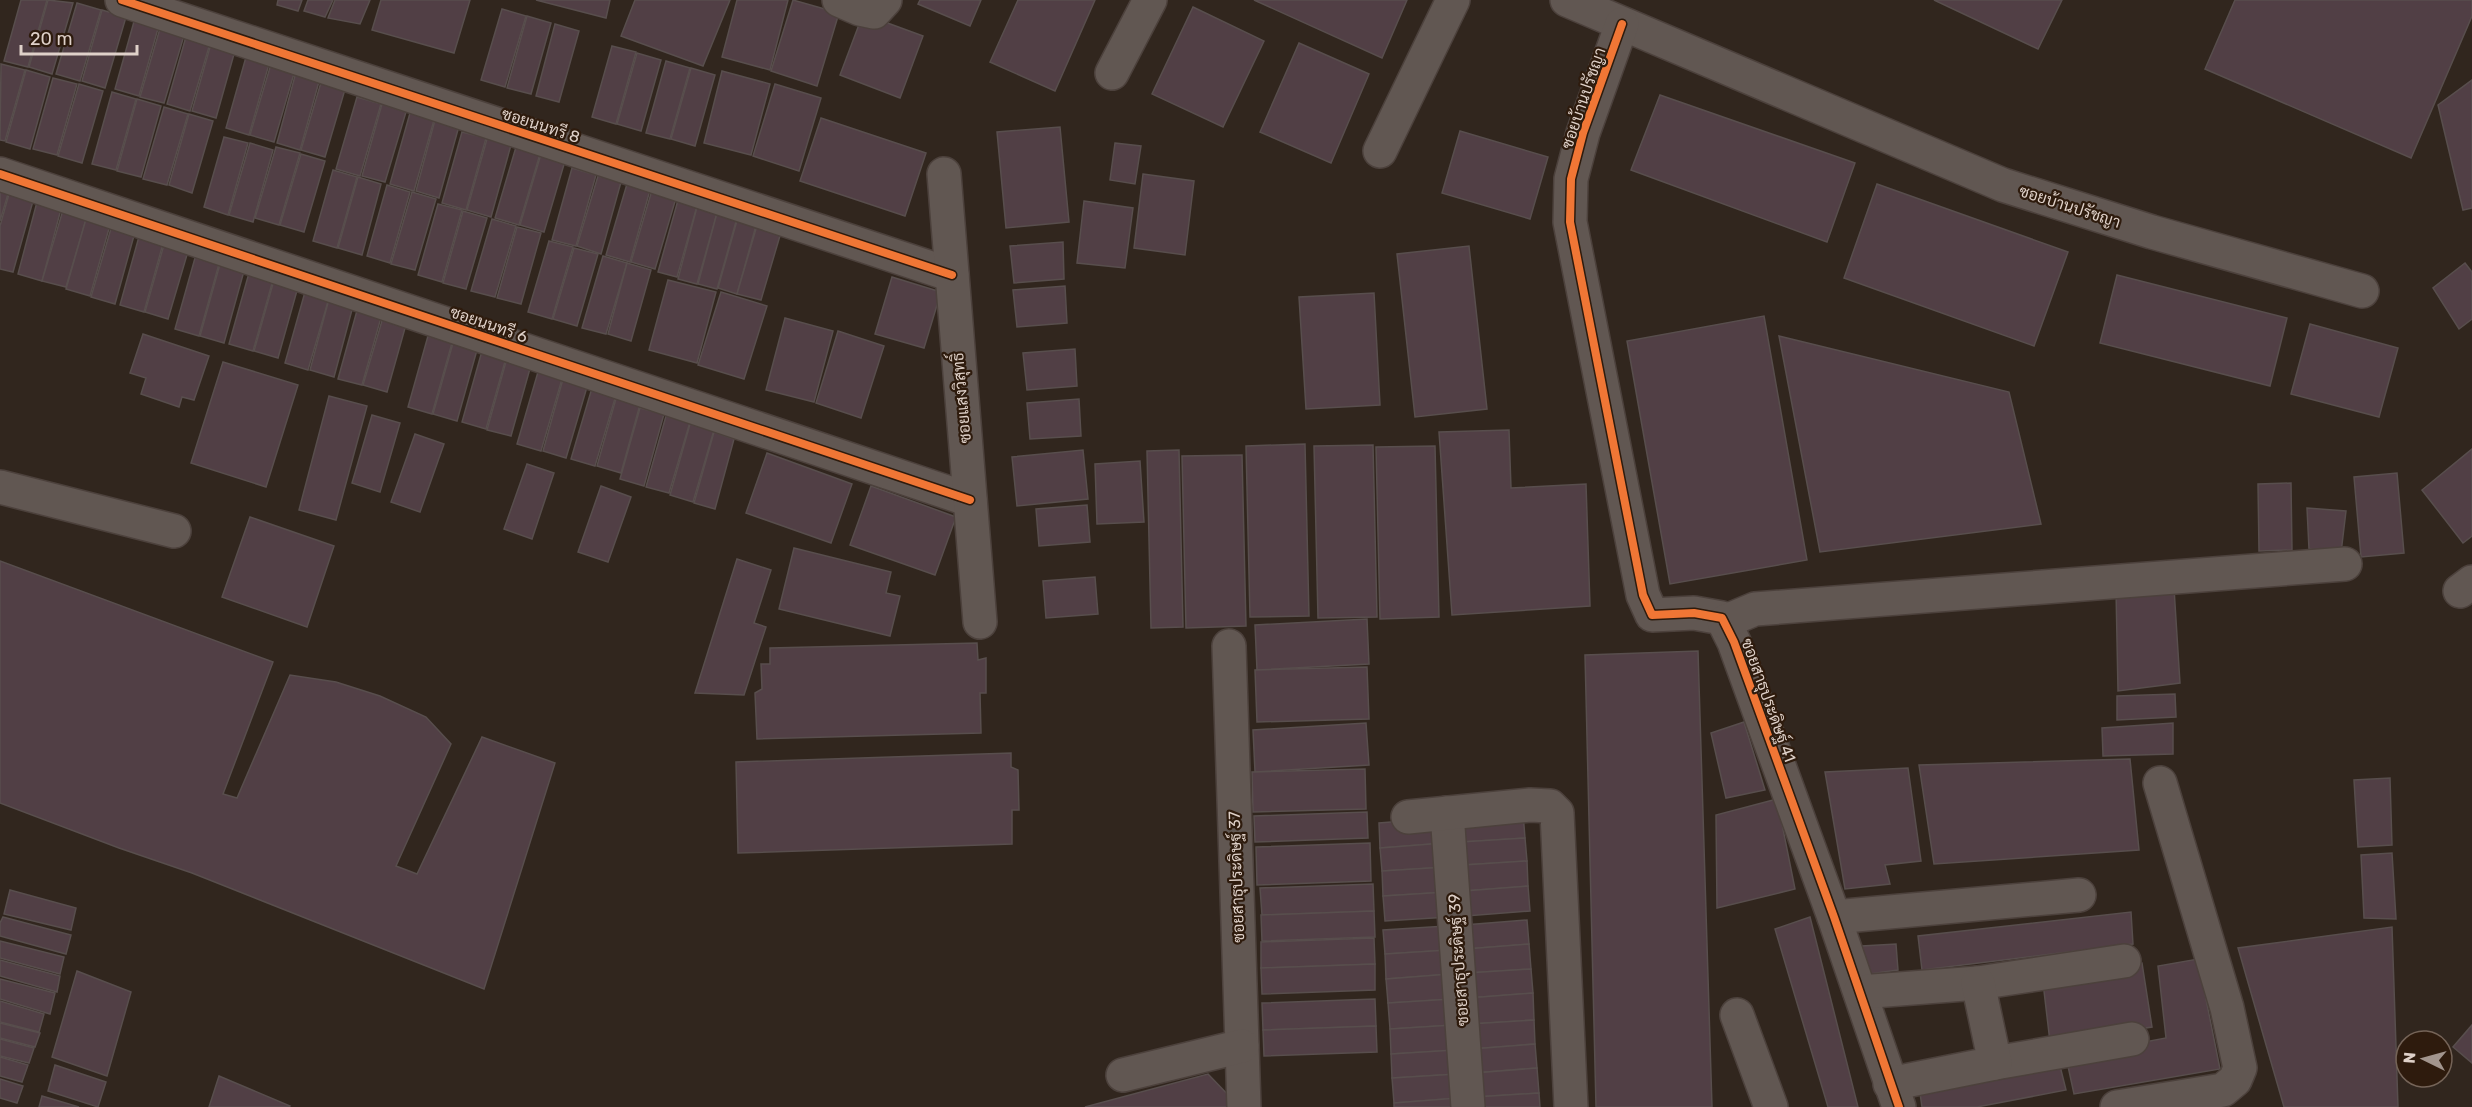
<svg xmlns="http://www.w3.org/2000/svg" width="2472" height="1107" viewBox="0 0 2472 1107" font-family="Rubik,Sarabun,sans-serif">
  <rect width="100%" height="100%" fill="#31261e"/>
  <!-- building -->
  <g fill="#513f45" stroke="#584e4d" stroke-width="1.5">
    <path d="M21,0H47L28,67L4,61Z"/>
    <path d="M48,0L73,3L52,74L29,67Z"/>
    <path d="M278,0H302L298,11L277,5Z"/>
    <path d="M308,0H333L325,17L304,11Z"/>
    <path d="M335,0H370L360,24L328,18Z"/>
    <path d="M381,0H470L454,53L372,30Z"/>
    <path d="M536,0H610L606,18Z"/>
    <path d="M635,0H730L703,66L621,36Z"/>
    <path d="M737,0H788L770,70L722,57Z"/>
    <path d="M793,0L839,13L817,86L771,71Z"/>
    <path d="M920,0H981L970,26L918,4Z"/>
    <path d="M1018,0H1095L1055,91L990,62Z"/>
    <path d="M1254,0H1407L1382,58Z"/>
    <path d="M1934,0H2062L2038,49Z"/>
    <path d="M2235,0H2472V16L2411,158L2205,69Z"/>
    <path d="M77,3L101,10L80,81L56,74Z"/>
    <path d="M1193,7L1264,41L1223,127L1152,94Z"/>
    <path d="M502,9L526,16L505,87L481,80Z"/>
    <path d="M102,10L126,17L105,88L82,81Z"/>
    <path d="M863,14L923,36L900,98L840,75Z"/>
    <path d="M527,16L551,23L531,94L507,88Z"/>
    <path d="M135,18L159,25L139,96L115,89Z"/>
    <path d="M555,24L579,31L559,102L536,96Z"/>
    <path d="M161,25L185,32L164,103L140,97Z"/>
    <path d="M187,33L211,40L190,111L167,104Z"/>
    <path d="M212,40L236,47L216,118L192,111Z"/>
    <path d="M1299,43L1369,74L1331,163L1260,132Z"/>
    <path d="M612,46L636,52L616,124L592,117Z"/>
    <path d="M637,53L661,60L641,131L617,124Z"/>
    <path d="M246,57L269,64L249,135L226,128Z"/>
    <path d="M666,61L690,68L670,139L646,133Z"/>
    <path d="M1,64L25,70L5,141L0,140Z"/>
    <path d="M271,64L295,70L274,142L250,135Z"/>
    <path d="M691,68L715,75L695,146L671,139Z"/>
    <path d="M26,70L50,77L30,149L6,142Z"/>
    <path d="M722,71L770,84L751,155L704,143Z"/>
    <path d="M296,72L320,78L300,150L277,143Z"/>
    <path d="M53,78L77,84L57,155L33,149Z"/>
    <path d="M322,79L346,86L325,157L301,150Z"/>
    <path d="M2472,80V208L2463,210L2438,105Z"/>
    <path d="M79,84L103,91L82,163L58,156Z"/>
    <path d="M775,84L821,98L799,171L753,156Z"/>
    <path d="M112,92L136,99L116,170L92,164Z"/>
    <path d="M1660,95L1855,163L1827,242L1631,170Z"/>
    <path d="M357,97L381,104L360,176L336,169Z"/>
    <path d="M137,99L161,106L141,177L117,171Z"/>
    <path d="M382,104L406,112L385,182L362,176Z"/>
    <path d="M164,107L188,114L167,185L143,179Z"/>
    <path d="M410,113L434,120L414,191L390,184Z"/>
    <path d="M189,114L213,121L192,193L169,185Z"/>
    <path d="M821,118L926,153L905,216L800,181Z"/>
    <path d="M435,120L459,126L439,198L416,191Z"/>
    <path d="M1060,127L1069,222L1006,228L997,132Z"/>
    <path d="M1460,131L1548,157L1530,219L1442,193Z"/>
    <path d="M462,132L486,138L466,210L442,203Z"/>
    <path d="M224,137L248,143L228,215L204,207Z"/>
    <path d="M487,139L511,145L491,217L467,210Z"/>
    <path d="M250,143L273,150L253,222L229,215Z"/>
    <path d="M1115,143L1141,146L1135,184L1110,180Z"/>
    <path d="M276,147L300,153L279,225L255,218Z"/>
    <path d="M516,147L540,154L519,225L495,218Z"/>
    <path d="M301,154L325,161L304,232L280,225Z"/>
    <path d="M541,154L565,161L544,232L520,225Z"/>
    <path d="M572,168L596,175L576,246L552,240Z"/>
    <path d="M333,170L357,177L337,248L313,241Z"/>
    <path d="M1143,174L1194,181L1185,255L1134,248Z"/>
    <path d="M598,176L621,182L601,254L577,246Z"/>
    <path d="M358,177L381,184L362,255L338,248Z"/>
    <path d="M627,184L650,190L630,262L606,255Z"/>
    <path d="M1877,184L2068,252L2034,346L1844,278Z"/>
    <path d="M387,185L410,192L390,263L367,256Z"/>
    <path d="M652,190L676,198L655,269L631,262Z"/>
    <path d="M0,192L8,194L0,221Z"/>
    <path d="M412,192L436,199L415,270L391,264Z"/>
    <path d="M9,194L33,201L13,272L0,269V226Z"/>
    <path d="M678,200L697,206L677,277L658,272Z"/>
    <path d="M1084,201L1133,208L1125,268L1077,263Z"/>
    <path d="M37,202L61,209L42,281L18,274Z"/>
    <path d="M438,204L462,210L442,282L418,275Z"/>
    <path d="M697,207L717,213L697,284L678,279Z"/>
    <path d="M63,210L87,216L66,287L42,281Z"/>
    <path d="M463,211L487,218L466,289L443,283Z"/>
    <path d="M717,213L737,218L717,289L698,284Z"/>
    <path d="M738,217L757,222L737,294L718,288Z"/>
    <path d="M86,219L110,225L90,296L66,289Z"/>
    <path d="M492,219L516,226L495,297L471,291Z"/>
    <path d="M758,222L782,229L761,300L737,294Z"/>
    <path d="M112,225L135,232L115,304L91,297Z"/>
    <path d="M517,227L541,233L521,304L497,298Z"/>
    <path d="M140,233L164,240L144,312L120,305Z"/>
    <path d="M165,241L189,248L168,319L145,312Z"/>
    <path d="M549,241L573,247L552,319L528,312Z"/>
    <path d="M1063,242L1064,279L1014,283L1010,246Z"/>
    <path d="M1469,246L1487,409L1415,417L1397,254Z"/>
    <path d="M574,248L598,254L577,326L553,319Z"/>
    <path d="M603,256L627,263L606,334L582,328Z"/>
    <path d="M195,258L219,264L199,336L175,329Z"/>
    <path d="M627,263L651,270L631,341L608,334Z"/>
    <path d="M2465,263L2472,272V319L2459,329L2433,288Z"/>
    <path d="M220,264L244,271L224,343L200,336Z"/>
    <path d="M249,273L273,280L253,351L229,344Z"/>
    <path d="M2117,275L2287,318L2270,386L2100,343Z"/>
    <path d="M892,277L941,292L924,348L875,334Z"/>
    <path d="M274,280L298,287L278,358L254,351Z"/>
    <path d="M668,280L716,292L697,363L649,350Z"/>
    <path d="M1065,286L1067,323L1017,327L1013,290Z"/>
    <path d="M305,292L329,298L308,370L285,363Z"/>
    <path d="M721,292L767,306L744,379L698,365Z"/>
    <path d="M1374,293L1380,405L1306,409L1299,297Z"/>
    <path d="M329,299L353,306L334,377L310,370Z"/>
    <path d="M358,307L382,314L362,385L338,379Z"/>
    <path d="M384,314L407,321L387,392L363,385Z"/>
    <path d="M1764,316L1807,560L1670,584L1627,341Z"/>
    <path d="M785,318L833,331L814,402L766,390Z"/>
    <path d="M2310,324L2398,348L2379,417L2291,394Z"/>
    <path d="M838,331L884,346L861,418L816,403Z"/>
    <path d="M143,334L209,356L194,400L182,397L179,407L141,394L146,378L130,373Z"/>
    <path d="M428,336L452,343L432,414L408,407Z"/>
    <path d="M1779,336L2009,392L2041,524L1820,552Z"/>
    <path d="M453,343L477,350L457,421L433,414Z"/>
    <path d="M1075,349L1077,386L1027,390L1023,353Z"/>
    <path d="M482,351L506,358L486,429L462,422Z"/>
    <path d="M507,358L531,365L511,436L487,430Z"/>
    <path d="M223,362L298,385L266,487L191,463Z"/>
    <path d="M538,372L562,379L541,451L517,444Z"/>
    <path d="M563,379L587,387L566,458L543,451Z"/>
    <path d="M592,388L616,395L595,466L571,459Z"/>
    <path d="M617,395L641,401L621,473L597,466Z"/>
    <path d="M329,396L367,406L336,520L299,510Z"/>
    <path d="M1079,399L1081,436L1030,439L1027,403Z"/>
    <path d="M640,408L664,414L644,486L620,479Z"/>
    <path d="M372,415L400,423L380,492L352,483Z"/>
    <path d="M666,416L690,422L669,493L646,487Z"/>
    <path d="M690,424L714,430L693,502L670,495Z"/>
    <path d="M1509,430L1511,488L1586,484L1590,606L1452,615L1439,432Z"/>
    <path d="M714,432L734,439L715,509L694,503Z"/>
    <path d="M415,434L444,444L420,512L391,502Z"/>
    <path d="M1305,444L1309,616L1250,617L1246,446Z"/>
    <path d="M1373,445L1377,617L1318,618L1314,446Z"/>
    <path d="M1435,446L1439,617L1380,619L1376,447Z"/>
    <path d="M2472,449V536L2463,543L2422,490Z"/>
    <path d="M1083,450L1088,499L1017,506L1012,457Z"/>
    <path d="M1179,450L1183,627L1151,628L1147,451Z"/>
    <path d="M767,453L852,484L831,543L746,513Z"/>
    <path d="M1242,455L1246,626L1186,628L1182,456Z"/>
    <path d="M1140,461L1144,522L1097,524L1095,464Z"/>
    <path d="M527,464L554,473L532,539L504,529Z"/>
    <path d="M2397,473L2404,553L2361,557L2354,477Z"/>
    <path d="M2291,483L2292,550L2259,551L2258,484Z"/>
    <path d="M601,486L631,497L608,562L578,552Z"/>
    <path d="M871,486L956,517L935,575L850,545Z"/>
    <path d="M1087,505L1090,542L1039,546L1036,509Z"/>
    <path d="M2307,508L2346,511L2341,553L2309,549Z"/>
    <path d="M250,517L334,546L307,627L222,597Z"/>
    <path d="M794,548L891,572L886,593L900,596L890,636L779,609Z"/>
    <path d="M737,559L771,570L754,623L766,627L744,695L695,693Z"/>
    <path d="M0,561L273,662L223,794L237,798L290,675L336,682L380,696L426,717L451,744L396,866L417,874L482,737L555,763L484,989L192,873L119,848L0,803Z"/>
    <path d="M1095,577L1098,614L1046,618L1043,581Z"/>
    <path d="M2174,588L2180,683L2118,691L2116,590Z"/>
    <path d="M1367,619L1369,664L1257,670L1255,625Z"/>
    <path d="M977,643L978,660L986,658V693H980L981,733L757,739L755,693L762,689L761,664H770V648Z"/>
    <path d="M1698,651L1712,1107H1596L1585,655Z"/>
    <path d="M1367,667L1369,719L1257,722L1255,670Z"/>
    <path d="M2175,694L2176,717L2117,720V696Z"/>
    <path d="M1744,722L1765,790L1726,798L1711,733Z"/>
    <path d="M1366,723L1369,765L1255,772L1253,730Z"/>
    <path d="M2173,723V754L2103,756L2102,728Z"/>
    <path d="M1011,753V767L1018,770L1019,810H1012V844L738,853L736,762Z"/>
    <path d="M2130,759L2139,850L1934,864L1919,765Z"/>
    <path d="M1908,768L1921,861L1885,865L1890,884L1845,889L1825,772Z"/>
    <path d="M1365,769L1366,809L1253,812L1252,772Z"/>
    <path d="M2390,778L2392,845L2358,847L2354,780Z"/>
    <path d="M1777,799L1795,889L1717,908L1716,815Z"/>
    <path d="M1367,812L1368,838L1255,842L1254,816Z"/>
    <path d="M1523,813L1525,838L1461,842L1460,817Z"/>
    <path d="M1442,818L1444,843L1380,848L1379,823Z"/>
    <path d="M1525,838L1527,861L1463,865L1461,842Z"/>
    <path d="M1370,843L1371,881L1257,885L1256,847Z"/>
    <path d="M1444,843L1446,867L1382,871L1380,848Z"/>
    <path d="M2392,853L2396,919L2364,918L2361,855Z"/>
    <path d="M1527,861L1528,886L1464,891L1463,865Z"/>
    <path d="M1446,867L1447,892L1383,896L1382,871Z"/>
    <path d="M1373,884L1374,911L1262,915L1260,888Z"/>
    <path d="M1528,886L1530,911L1466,916L1464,891Z"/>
    <path d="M10,890L76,908L71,930L4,914Z"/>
    <path d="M1447,892L1449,917L1385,921L1383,896Z"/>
    <path d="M1374,911L1375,937L1262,941L1261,915Z"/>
    <path d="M2131,912L2133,944L1922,970L1918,936Z"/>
    <path d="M3,917L71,935L66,954L0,936V923Z"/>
    <path d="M1810,917L1858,1107H1828L1775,929Z"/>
    <path d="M1527,920L1529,944L1466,949L1464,925Z"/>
    <path d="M1446,926L1448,950L1385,954L1383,930Z"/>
    <path d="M2392,927L2398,1107H2284L2238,948Z"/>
    <path d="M1374,938L1375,964L1261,968V942Z"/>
    <path d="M0,941L64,957L60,974L0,958Z"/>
    <path d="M1529,944L1531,969L1467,973L1466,949Z"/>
    <path d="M1896,944L1898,970L1869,974L1862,946Z"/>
    <path d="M1448,950L1450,974L1386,979L1385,954Z"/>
    <path d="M2198,959L2220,1069L2074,1094L2066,1057L2166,1038L2158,966Z"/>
    <path d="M0,960L60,976L57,992L0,976Z"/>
    <path d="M2142,963L2152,1027L2050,1042L2042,974Z"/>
    <path d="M1375,964V990L1262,994L1261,968Z"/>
    <path d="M1531,969L1533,993L1468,998L1467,973Z"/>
    <path d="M77,971L131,992L107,1076L52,1057Z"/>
    <path d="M1450,974L1452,999L1388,1003L1386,979Z"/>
    <path d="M0,979L55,993L50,1014L0,999Z"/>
    <path d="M1533,993L1534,1020L1470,1024L1468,998Z"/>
    <path d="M1375,999L1376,1026L1263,1030L1262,1003Z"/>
    <path d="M1452,999L1453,1025L1390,1029L1388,1003Z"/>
    <path d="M0,1001L44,1014L39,1032L0,1022Z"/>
    <path d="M1534,1020L1535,1044L1472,1049L1470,1024Z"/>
    <path d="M0,1023L40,1033L35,1047L0,1038Z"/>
    <path d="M1453,1025L1455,1050L1391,1054L1390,1029Z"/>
    <path d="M2472,1025V1063L2453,1047Z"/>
    <path d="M1376,1026L1377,1052L1264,1056L1263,1030Z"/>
    <path d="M0,1039L34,1048L29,1063L0,1056Z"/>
    <path d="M1535,1044L1537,1068L1474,1073L1472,1049Z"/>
    <path d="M1455,1050L1457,1074L1392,1078L1391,1054Z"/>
    <path d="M0,1057L28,1065L22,1082L0,1076Z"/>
    <path d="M2058,1058L2066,1090L1977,1107H1922L1919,1086Z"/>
    <path d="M55,1065L106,1082L98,1107L48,1091Z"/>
    <path d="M1537,1068L1539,1093L1475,1097L1474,1073Z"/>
    <path d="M1208,1074L1234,1101V1107H1085Z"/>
    <path d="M1457,1074L1458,1098L1394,1103L1392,1078Z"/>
    <path d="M219,1076L290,1106L289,1107H209Z"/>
    <path d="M0,1079L23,1086L17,1103L0,1098Z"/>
    <path d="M1539,1093L1540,1107H1476L1475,1097Z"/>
    <path d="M42,1096L79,1107H39Z"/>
    <path d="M1458,1098L1459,1107H1394V1103Z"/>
  </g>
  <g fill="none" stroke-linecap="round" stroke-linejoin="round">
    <defs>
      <g id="minor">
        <path d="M122,0L952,275"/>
        <path d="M839,0L860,9L874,12L885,0"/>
        <path d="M1567,0L2003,185L2152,232L2362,291"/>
        <path d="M1622,24L1583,133L1571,179L1570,222L1643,595L1652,615L1694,613L1722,618L1734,642L1834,917L1899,1107"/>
        <path d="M1112,73L1150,0"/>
        <path d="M1380,151L1453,0"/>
        <path d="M0,174L970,500"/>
        <path d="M944,174L980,622"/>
        <path d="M0,487L174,531"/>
        <path d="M2460,591L2472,582"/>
        <path d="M1724,622L1755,609L2345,564"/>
        <path d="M1229,646L1244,1107"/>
        <path d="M1447,813L1468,1107"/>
        <path d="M1408,817L1530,805L1550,806L1557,813L1571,1107"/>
        <path d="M1834,917L2079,895"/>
        <path d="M1860,992L1978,983L2124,961"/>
        <path d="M1737,1015L1771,1107"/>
        <path d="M1995,1063L2132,1039"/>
        <path d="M1123,1075L1242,1046"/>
        <path d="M1890,1084L1995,1063L1978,983"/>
        <path d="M2117,1107L2223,1090L2235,1080L2240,1068L2227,1008L2160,783"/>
      </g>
    </defs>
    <!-- minor casing -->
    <use href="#minor" stroke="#4c413c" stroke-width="36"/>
    <!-- minor -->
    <use href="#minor" stroke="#615752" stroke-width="33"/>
    <defs>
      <g id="cycleway">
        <path d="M122,0L952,275"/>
        <path d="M1622,24L1583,133L1571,179L1570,222L1643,595L1652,615L1694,613L1722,618L1734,642L1834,917L1899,1107"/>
        <path d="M0,174L970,500"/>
      </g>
    </defs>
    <!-- cycleway casing -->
    <use href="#cycleway" stroke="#2e1b0d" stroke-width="11"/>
    <!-- cycleway -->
    <use href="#cycleway" stroke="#f07635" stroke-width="8"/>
  </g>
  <g text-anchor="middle" stroke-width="4.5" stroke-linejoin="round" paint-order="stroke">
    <!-- street labels -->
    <g font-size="16" fill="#dfd1c9" stroke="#2e1b0d">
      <text transform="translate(1583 98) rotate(-71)" y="6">ซอยบ้านปรัชญา</text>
      <text transform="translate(541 125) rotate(18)" y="6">ซอยนนทรี 8</text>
      <text transform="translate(2070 206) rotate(18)" y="6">ซอยบ้านปรัชญา</text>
      <text transform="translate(489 324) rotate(19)" y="6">ซอยนนทรี 6</text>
      <text transform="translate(961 398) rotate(-95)" y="6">ซอยแสงวิสุทธิ์</text>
      <text transform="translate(1769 700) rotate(70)" y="6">ซอยสาธุประดิษฐ์ 41</text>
      <text transform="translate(1236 877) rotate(-92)" y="6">ซอยสาธุประดิษฐ์ 37</text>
      <text transform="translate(1458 960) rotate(-94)" y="6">ซอยสาธุประดิษฐ์ 39</text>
    </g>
  </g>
  <!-- north arrow -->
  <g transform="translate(2424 1059) rotate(275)"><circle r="28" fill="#2e1b0d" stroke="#756458" stroke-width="1.5"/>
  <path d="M0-4.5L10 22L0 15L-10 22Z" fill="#a2958d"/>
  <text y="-9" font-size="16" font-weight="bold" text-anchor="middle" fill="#dfd1c9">N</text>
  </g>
  <!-- scale -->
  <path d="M21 45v9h116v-9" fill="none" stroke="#dfd1c9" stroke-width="3"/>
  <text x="30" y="45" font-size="18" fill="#dfd1c9" stroke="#2e1b0d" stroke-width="4.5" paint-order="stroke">20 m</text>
</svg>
